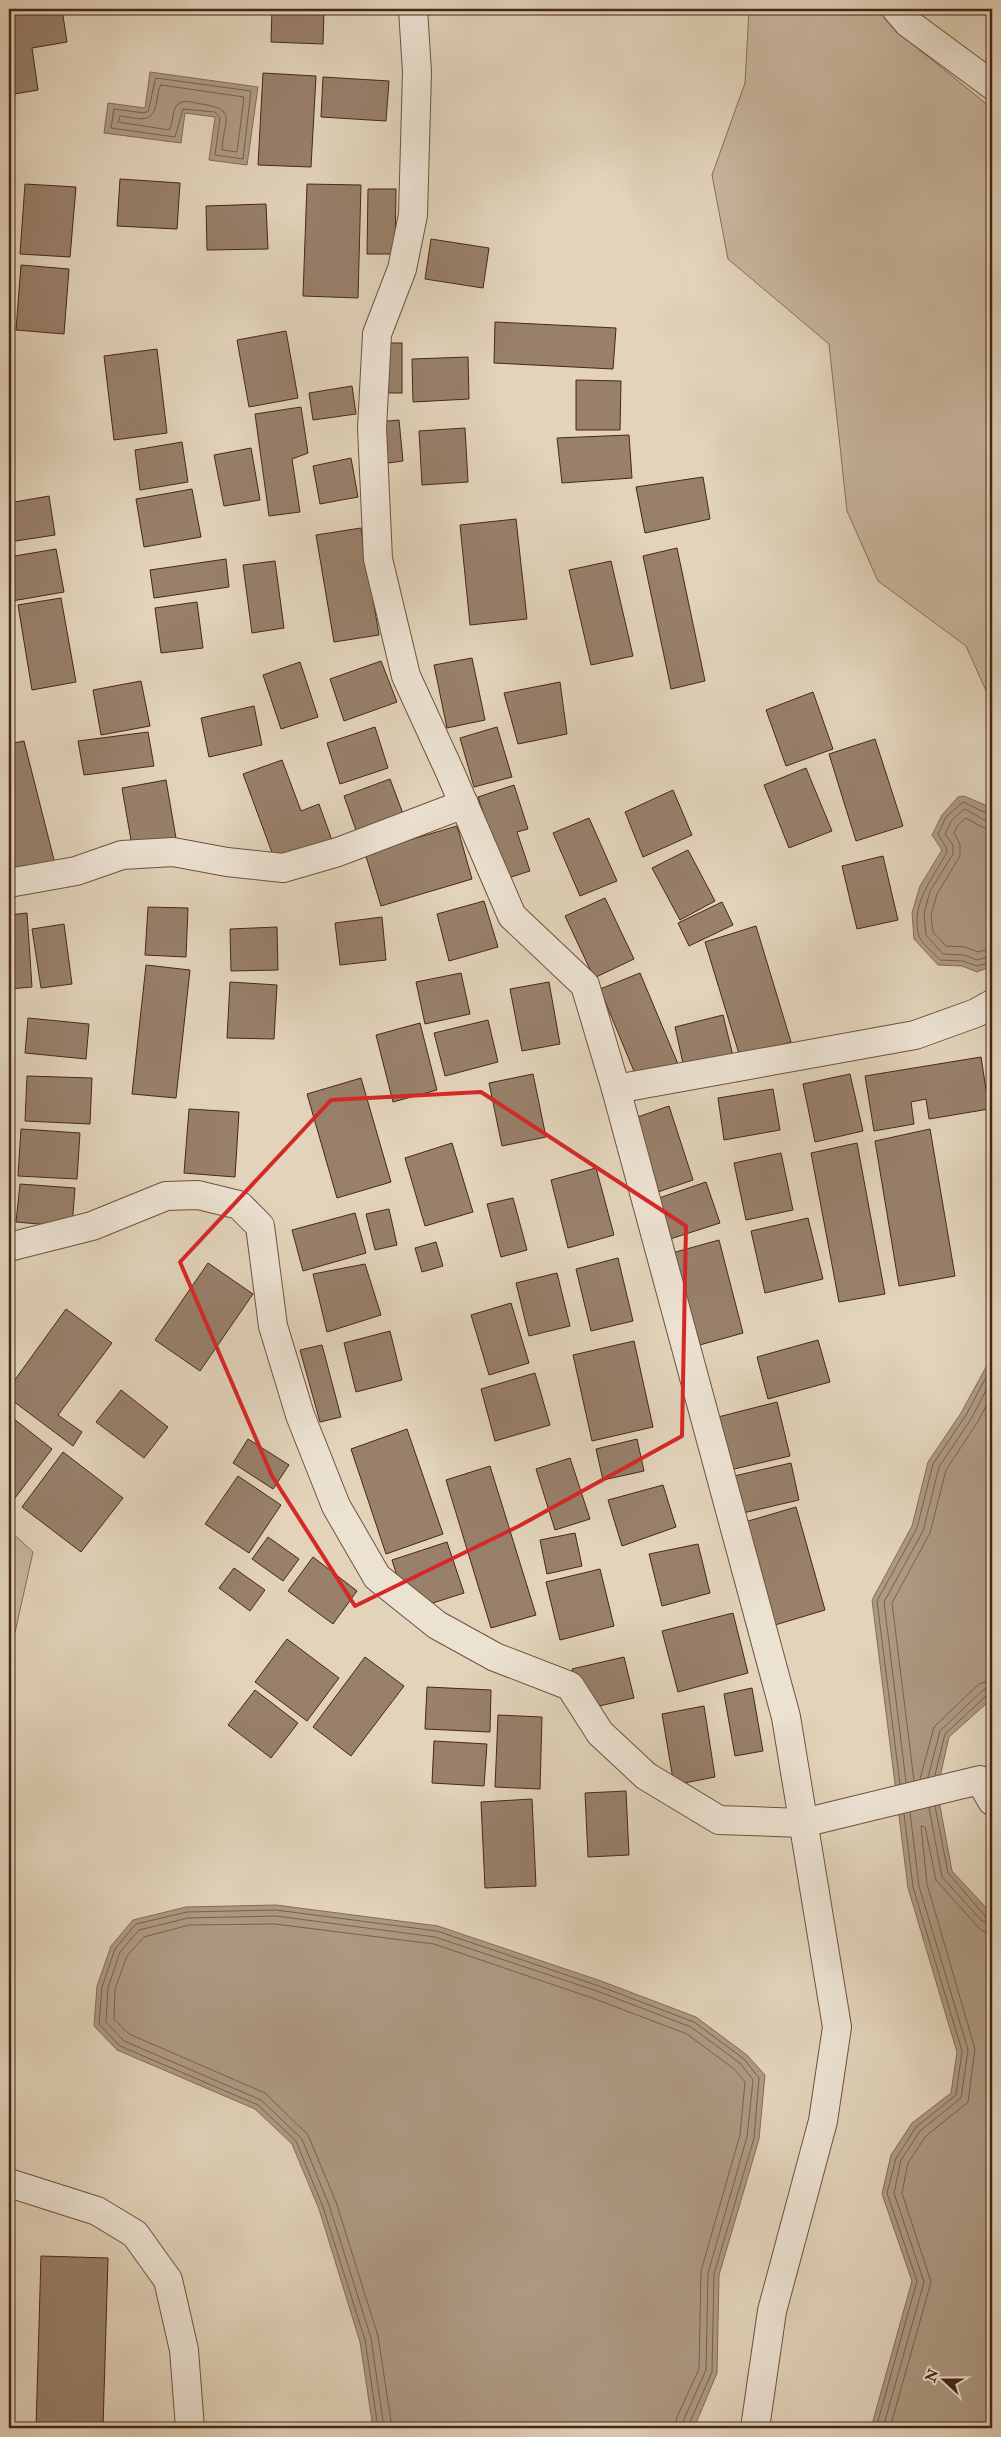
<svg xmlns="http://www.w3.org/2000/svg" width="1001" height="2437" viewBox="0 0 1001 2437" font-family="'IM FELL Double Pica',serif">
  <rect width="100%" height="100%" fill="#e2d3ba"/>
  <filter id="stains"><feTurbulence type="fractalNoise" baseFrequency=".004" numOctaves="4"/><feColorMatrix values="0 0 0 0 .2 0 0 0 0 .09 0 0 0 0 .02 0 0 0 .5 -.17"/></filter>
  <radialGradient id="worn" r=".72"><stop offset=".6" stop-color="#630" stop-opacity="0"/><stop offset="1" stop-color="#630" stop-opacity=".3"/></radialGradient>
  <!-- green -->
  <g fill="#c8b69e" stroke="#886e5a">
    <path d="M749,9H880L894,29L984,102L992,114V704L966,646L878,581L847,511L829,344L728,259L712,175L745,83Z"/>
    <path d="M9,1530L33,1552L9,1659Z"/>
  </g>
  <!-- water -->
  <g fill="#ad9982" stroke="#846b57">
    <path d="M150,72L258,87L247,165L209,160L215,117L185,113L181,143L104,133L108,103L145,108Z"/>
    <path d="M964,796L985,805L992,813V966L977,972L962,966L938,965L914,939L912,913L920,886L942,850L932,835L942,815L958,797Z"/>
    <path d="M992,1356V1696L987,1703L949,1737L937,1790L952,1871L992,1914V2428H871L912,2281L882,2194L891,2155L912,2123L951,2093L957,2052L908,1888L872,1600L912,1526L928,1462L961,1413Z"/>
    <path d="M276,1905L438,1926L601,1981L696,2017L747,2055L765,2075L759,2139L719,2275L717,2373L694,2428H373L360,2342L319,2209L292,2144L255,2109L117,2050L94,2026L97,1986L111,1946L133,1920L186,1907Z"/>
  </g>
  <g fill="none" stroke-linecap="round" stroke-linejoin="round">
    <!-- shore -->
    <g stroke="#7a604c" stroke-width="1">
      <path d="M156,78L251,91L243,159L215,155L220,118L215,112L183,109L175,137L111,128L114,109L144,113L148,111Z"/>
      <path d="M161,85L244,97L237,152L222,150C223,122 239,109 201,104C194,103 184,99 178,104C171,111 174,123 169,130L118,122L120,116C140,118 153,126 157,100C158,95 158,89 161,85Z"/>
      <path d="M992,816L963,802L946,817L938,834L946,847L947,852C933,878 910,904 919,936C922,944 934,953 940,960L963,961L977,966L992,962"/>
      <path d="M992,822C982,821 973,812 964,809L951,821L945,834L953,845V854L930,891L924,914L926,935L943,954L964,955L977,960L992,956"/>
      <path d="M992,829L982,827L966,818L958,825L954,833L960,844V856L937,894L931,915L933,932L946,946L965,947L978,952L992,948"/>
      <path d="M935,1775L945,1734L987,1695L992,1694"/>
      <path d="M928,1777L940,1731L983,1690L992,1687"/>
      <path d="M920,1779L934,1727L979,1684L992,1680"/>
      <path d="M914,1781L892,1603L930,1533L946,1470L977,1423L992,1395"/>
      <path d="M906,1782L884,1602L923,1531L939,1467L971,1419L992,1379"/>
      <path d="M900,1784L877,1601L917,1528L933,1464L966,1415L992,1366"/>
      <path d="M935,1806L948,1873L986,1917L992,1918"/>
      <path d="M929,1808L942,1877L982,1921L992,1925"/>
      <path d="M378,2428L365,2340L323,2207L296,2141L258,2105L120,2046L99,2024L102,1987L115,1949L136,1924L187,1912L276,1910L437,1931L599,1986L694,2022L744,2059L759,2078L754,2138L714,2274L712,2372L690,2422L689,2428"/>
      <path d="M384,2428L371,2338L329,2205L302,2139L261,2100L124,2041L106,2022L108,1988L120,1952L139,1930L188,1918L276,1916L435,1937L597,1991L691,2027L740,2063L753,2080L747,2137L708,2273L706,2370L684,2419L683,2428"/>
      <path d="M392,2428L378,2336L336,2202L308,2135L265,2093L129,2034L114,2019L115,1989L127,1956L144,1937L189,1925L275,1924L434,1944L595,1999L687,2034L734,2069L745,2082L740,2135L701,2271L699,2369L677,2417L675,2428"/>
      <path d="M876,2428L917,2281L887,2193L896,2158L916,2127L956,2095L962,2051L913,1887L904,1814"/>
      <path d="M883,2428L924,2282L894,2193L901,2160L920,2131L961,2098L968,2050L919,1886L910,1812"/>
      <path d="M890,2428L931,2282L902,2193L908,2163L926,2136L968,2102L975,2049L927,1884L921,1826L925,1827L936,1880L977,1926L983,1931L992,1932"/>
    </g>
  </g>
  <!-- building -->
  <g fill="#98806b" stroke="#472716">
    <path d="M9,9H62L67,42L32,48L38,90L9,95Z"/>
    <path d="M272,9H324L323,44L271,42Z"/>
    <path d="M427,9H474V10L427,15Z"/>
    <path d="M263,73L316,76L311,167L258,165Z"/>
    <path d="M323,77L389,81L386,121L321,117Z"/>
    <path d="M120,179L180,183L177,229L117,226Z"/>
    <path d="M25,184L76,187L70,257L20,254Z"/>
    <path d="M307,184L361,185L358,298L303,296Z"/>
    <path d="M368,189H396L395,254H367Z"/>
    <path d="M266,204L268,249L207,250L206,206Z"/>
    <path d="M431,239L489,248L483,288L425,279Z"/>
    <path d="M21,265L69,269L64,334L16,330Z"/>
    <path d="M495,322L616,328L613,369L494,363Z"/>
    <path d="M286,331L298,398L249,407L237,340Z"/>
    <rect x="384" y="343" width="18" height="50"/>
    <path d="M157,349L167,433L114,440L104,356Z"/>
    <path d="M468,357L469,399L413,402L412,359Z"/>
    <path d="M576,380L621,381L620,430H576Z"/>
    <path d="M352,386L356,414L313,420L309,393Z"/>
    <path d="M301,407L308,453L292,459L300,512L269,516L255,414Z"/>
    <path d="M399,420L403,461L381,464L377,422Z"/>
    <path d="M465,428L468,482L422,485L419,431Z"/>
    <path d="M629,435L632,478L562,483L557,438Z"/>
    <path d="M182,442L188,482L140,490L135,450Z"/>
    <path d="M251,448L260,500L224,506L214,455Z"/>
    <path d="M351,458L358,497L320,504L313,466Z"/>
    <path d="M703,477L710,519L645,533L636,487Z"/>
    <path d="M192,489L201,537L144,547L136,499Z"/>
    <path d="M49,496L55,535L9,542V503Z"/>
    <path d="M516,519L527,619L470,625L460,525Z"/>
    <path d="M361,528L379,635L334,642L316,535Z"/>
    <path d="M677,548L705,681L671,689L643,556Z"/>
    <path d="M56,549L64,592L12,601L9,580V557Z"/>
    <path d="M226,559L229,587L154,598L150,570Z"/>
    <path d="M275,561L284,628L252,633L243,565Z"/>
    <path d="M611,561L633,656L591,665L569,570Z"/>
    <path d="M61,598L76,682L32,690L18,605Z"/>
    <path d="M197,602L203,648L161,653L155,608Z"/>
    <path d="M472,658L485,720L447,728L434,665Z"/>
    <path d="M381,661L397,702L344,721L330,679Z"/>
    <path d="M300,662L318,717L281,729L263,675Z"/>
    <path d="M141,681L150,726L101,735L93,690Z"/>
    <path d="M560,682L567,734L518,744L504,693Z"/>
    <path d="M813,692L833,749L786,766L766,710Z"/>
    <path d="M254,706L262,745L209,757L201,718Z"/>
    <path d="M375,727L388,768L340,784L327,743Z"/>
    <path d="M497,727L512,777L474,787L460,738Z"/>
    <path d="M148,732L154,766L84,775L78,741Z"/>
    <path d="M875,739L903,826L856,841L829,754Z"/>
    <path d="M24,741L55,864L16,874L9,846V744Z"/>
    <path d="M282,760L301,811L319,804L334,846L277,866L243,774Z"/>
    <path d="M806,768L832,831L789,848L764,785Z"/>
    <path d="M390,779L405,819L358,836L344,796Z"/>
    <path d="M166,780L177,844L133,852L122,788Z"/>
    <path d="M514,785L528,829L517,832L530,871L505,879L478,797Z"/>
    <path d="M673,790L692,835L643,857L625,812Z"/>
    <path d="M589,818L617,881L580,896L553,833Z"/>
    <path d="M457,826L472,879L381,906L365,853Z"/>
    <path d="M688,850L715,901L680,920L652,868Z"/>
    <path d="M883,856L898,920L857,929L842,866Z"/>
    <path d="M605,898L634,959L594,978L565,916Z"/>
    <path d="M484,901L498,947L449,961L437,914Z"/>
    <path d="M722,902L733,925L689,946L678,923Z"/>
    <path d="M148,907L188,908L186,957L145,955Z"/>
    <path d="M27,913L32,987L9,989V915Z"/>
    <path d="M382,917L386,960L340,965L335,923Z"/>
    <path d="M64,924L72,984L41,988L32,929Z"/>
    <path d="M756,926L791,1042L740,1057L705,942Z"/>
    <path d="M277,927L278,970L231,971L230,929Z"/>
    <path d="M146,965L190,970L176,1098L132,1094Z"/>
    <path d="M461,973L470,1014L425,1024L416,982Z"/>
    <path d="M640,973L678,1064L638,1081L600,989Z"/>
    <path d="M230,982L277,985L274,1039L227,1038Z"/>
    <path d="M549,982L560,1044L522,1051L510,989Z"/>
    <path d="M723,1015L733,1056L684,1068L675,1027Z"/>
    <path d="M28,1018L89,1024L86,1059L25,1053Z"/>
    <path d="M488,1020L498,1062L445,1076L434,1033Z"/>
    <path d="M420,1023L437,1090L393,1102L376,1035Z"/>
    <path d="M981,1057L989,1109L929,1119L926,1099L911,1102L914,1124L874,1131L865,1076Z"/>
    <path d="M533,1074L546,1137L502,1146L489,1083Z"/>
    <path d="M850,1074L863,1131L815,1142L803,1084Z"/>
    <path d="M27,1076L92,1078L90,1124L25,1121Z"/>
    <path d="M361,1078L391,1182L337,1198L307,1094Z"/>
    <path d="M773,1089L780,1130L724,1140L718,1098Z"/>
    <path d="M669,1106L693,1180L655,1193L632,1119Z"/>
    <path d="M189,1109L239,1112L235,1177L184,1173Z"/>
    <path d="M21,1129L80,1133L77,1179L18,1176Z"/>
    <path d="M930,1129L955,1276L899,1286L875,1141Z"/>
    <path d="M452,1143L473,1212L425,1226L405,1158Z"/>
    <path d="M857,1143L885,1294L839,1302L811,1153Z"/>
    <path d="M781,1153L793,1210L746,1220L734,1163Z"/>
    <path d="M596,1168L614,1235L568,1248L551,1180Z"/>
    <path d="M706,1182L720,1223L670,1239L656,1199Z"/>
    <path d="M20,1184L75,1188L72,1227L16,1222Z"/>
    <path d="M513,1198L527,1250L501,1257L487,1204Z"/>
    <path d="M389,1209L397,1245L375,1250L366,1214Z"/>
    <path d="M355,1213L366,1253L303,1271L292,1230Z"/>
    <path d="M808,1218L823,1279L765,1293L751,1231Z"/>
    <path d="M719,1240L743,1333L696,1346L672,1253Z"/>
    <path d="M436,1242L443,1266L422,1272L415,1248Z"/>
    <path d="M618,1258L633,1321L591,1331L576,1269Z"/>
    <path d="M208,1263L253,1294L200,1371L155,1340Z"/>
    <path d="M365,1264L381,1315L327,1332L313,1274Z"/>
    <path d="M557,1273L570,1326L529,1336L516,1283Z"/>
    <path d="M511,1303L529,1363L489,1375L471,1315Z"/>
    <path d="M66,1309L112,1343L58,1415L82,1432L73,1446L9,1398V1388Z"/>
    <path d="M390,1331L402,1380L356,1392L344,1343Z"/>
    <path d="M818,1340L830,1382L768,1399L757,1357Z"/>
    <path d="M634,1341L653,1427L592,1441L573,1355Z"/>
    <path d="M322,1345L341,1417L320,1422L300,1350Z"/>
    <path d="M535,1373L550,1425L495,1441L481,1389Z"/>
    <path d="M121,1390L168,1427L144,1458L96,1422Z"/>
    <path d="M777,1402L790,1456L730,1470L718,1417Z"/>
    <path d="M9,1415L52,1449L15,1498L9,1493Z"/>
    <path d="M407,1429L443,1534L386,1554L351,1449Z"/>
    <path d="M248,1439L289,1465L273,1489L233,1463Z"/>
    <path d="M637,1439L644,1471L603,1480L596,1449Z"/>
    <path d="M63,1452L123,1498L81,1552L22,1507Z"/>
    <path d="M570,1458L590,1519L555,1530L536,1469Z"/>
    <path d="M791,1463L799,1500L743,1513L734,1476Z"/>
    <path d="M490,1466L536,1615L491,1628L446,1480Z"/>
    <path d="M238,1476L281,1505L249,1553L205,1524Z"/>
    <path d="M663,1485L676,1527L622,1546L608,1500Z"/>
    <path d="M796,1507L825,1610L775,1625L745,1522Z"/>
    <path d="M575,1533L582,1566L547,1574L540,1540Z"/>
    <path d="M268,1537L299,1559L283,1581L252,1559Z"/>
    <path d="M447,1542L464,1593L408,1611L392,1560Z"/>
    <path d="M698,1544L710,1593L662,1606L649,1554Z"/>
    <path d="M313,1557L357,1591L333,1624L288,1591Z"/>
    <path d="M234,1568L265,1590L250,1611L219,1588Z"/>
    <path d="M600,1569L614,1626L560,1640L546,1582Z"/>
    <path d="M733,1613L748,1673L678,1692L662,1631Z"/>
    <path d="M287,1639L339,1678L307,1721L255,1682Z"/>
    <path d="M365,1657L404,1686L351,1756L313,1727Z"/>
    <path d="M624,1657L634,1698L582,1710L572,1669Z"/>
    <path d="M427,1687L491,1690L490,1732L425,1729Z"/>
    <path d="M752,1688L763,1751L735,1756L724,1694Z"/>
    <path d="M255,1690L298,1723L271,1758L228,1725Z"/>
    <path d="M704,1706L715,1777L674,1785L662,1714Z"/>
    <path d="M498,1715L542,1717L540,1789L495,1787Z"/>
    <path d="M434,1741L487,1744L484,1786L432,1783Z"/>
    <path d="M626,1791L629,1855L588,1857L585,1793Z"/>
    <path d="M532,1799L536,1886L485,1888L481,1802Z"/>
    <path d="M41,2256L108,2258L103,2428H36Z"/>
  </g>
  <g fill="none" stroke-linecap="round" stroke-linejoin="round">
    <defs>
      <g id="minor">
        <path d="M413,9L417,72L413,215L402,269L377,334L372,428L378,559L406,676L450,772L512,916L585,985L616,1089L786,1717L837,2027L823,2121L772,2311L755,2428"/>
        <path d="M896,9L908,23L992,85"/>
        <path d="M9,883L76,871L122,855L173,852L227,862L283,868L338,852L464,804"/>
        <path d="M616,1089L915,1035L976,1013L992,1004"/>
        <path d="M9,1247L92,1226L166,1196L198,1195L239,1205L260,1226L273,1326L300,1415L336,1506L377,1577L437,1625L495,1657L570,1686L600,1733L646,1776L719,1820L803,1823L980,1780L992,1801"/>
        <path d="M9,2183L97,2211L135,2234L168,2280L184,2350L190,2428"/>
      </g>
    </defs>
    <!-- minor casing -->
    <use href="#minor" stroke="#6e523f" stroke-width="30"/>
    <!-- minor -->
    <use href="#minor" stroke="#ece2d2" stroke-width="28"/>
  </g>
  <!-- marked area -->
  <path fill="none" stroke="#d62828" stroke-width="4" stroke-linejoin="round" d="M481,1092L686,1226L682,1436L519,1526L355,1606L272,1476L180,1262L331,1100Z"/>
  <!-- margin -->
  <rect width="1001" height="2437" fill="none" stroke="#e2d3ba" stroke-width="30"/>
  <rect x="10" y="10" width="981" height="2417" fill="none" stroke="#472716" stroke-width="2.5"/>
  <rect x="15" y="15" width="971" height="2407" fill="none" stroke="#472716"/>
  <!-- north arrow -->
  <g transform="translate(944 2380) rotate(291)" stroke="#ece2d2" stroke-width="4" paint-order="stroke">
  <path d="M0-4L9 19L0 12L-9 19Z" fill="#472716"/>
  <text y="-8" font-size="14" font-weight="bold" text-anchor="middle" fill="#472716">N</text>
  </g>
  <rect width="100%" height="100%" filter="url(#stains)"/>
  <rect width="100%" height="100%" fill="url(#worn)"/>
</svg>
